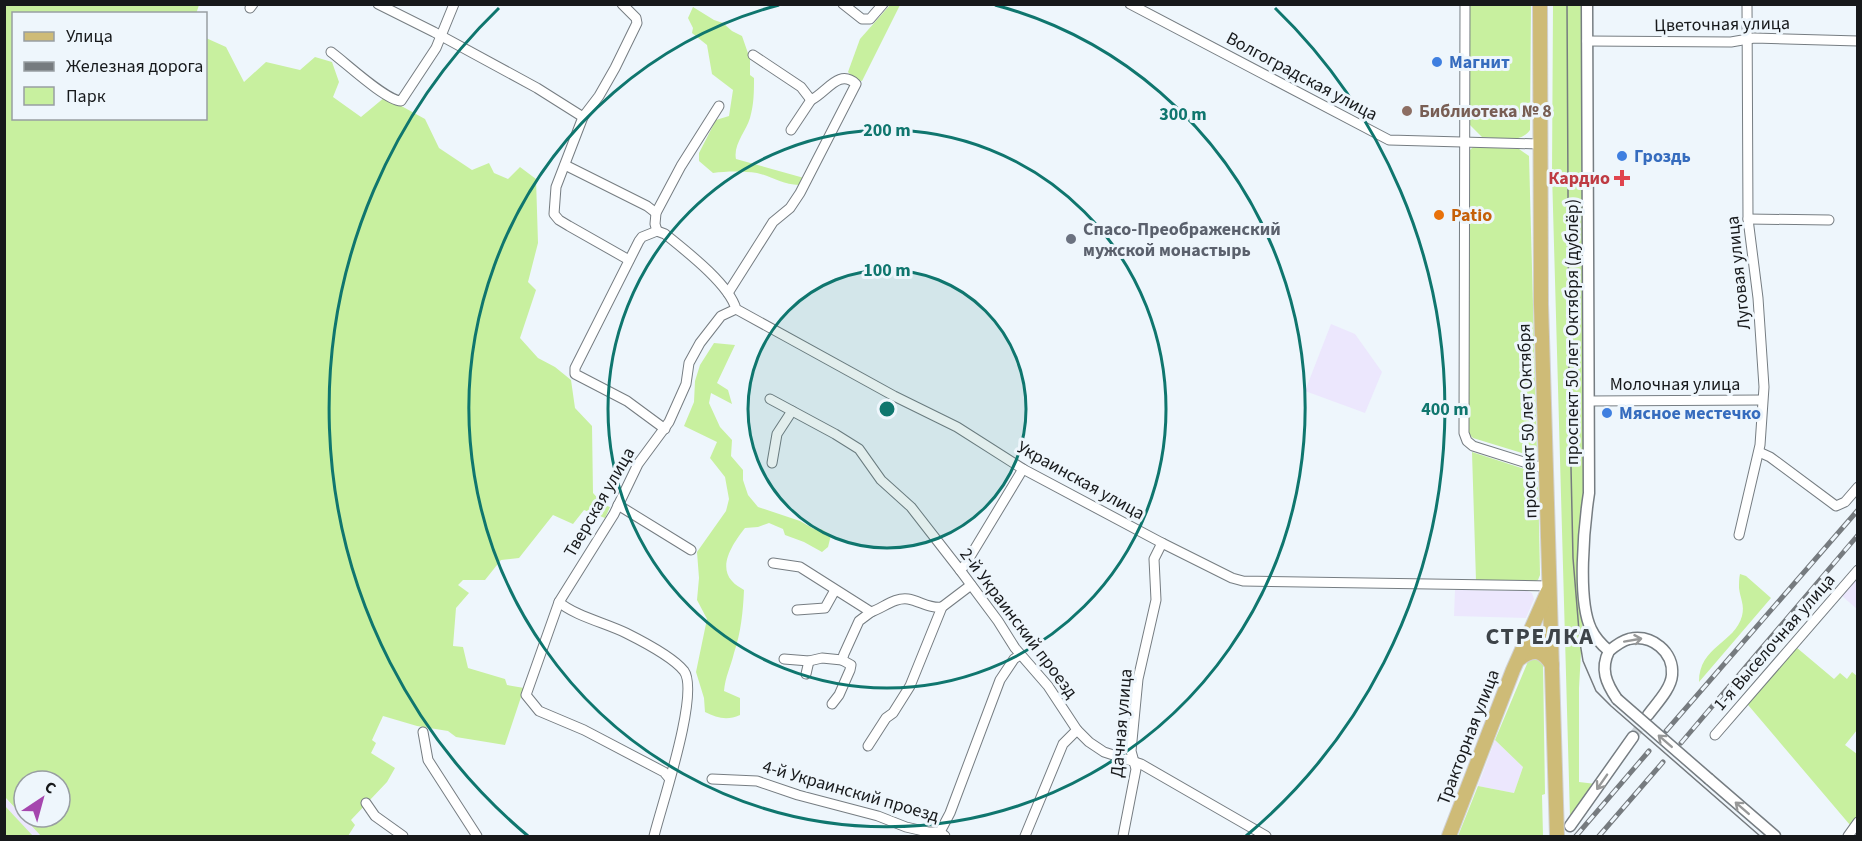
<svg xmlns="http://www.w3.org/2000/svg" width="1862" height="841" viewBox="0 0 1862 841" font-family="'Source Sans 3',sans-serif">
  <rect width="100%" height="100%" fill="#eef6fc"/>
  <!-- commercial -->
  <g fill="#ece7fd">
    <path d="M1331,324L1355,334L1382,372L1365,413L1305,391Z"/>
    <path d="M1857,567V609L1835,590Z"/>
    <path d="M1455,590L1527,591L1532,593L1534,599L1526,618L1454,616Z"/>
    <path d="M1495,740L1523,767L1514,793L1478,786Z"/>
    <path d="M4,797L36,830L41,836H5Z"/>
  </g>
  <!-- green -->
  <g fill="#c8f09f" fill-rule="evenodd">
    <path d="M5,5H199L196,14H14V118H206V38L226,47L244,82L266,62L300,70L315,57L332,62L339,82L333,97L361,117L385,97L425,119L439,148L472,170L489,163L494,173L508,179L520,167L536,179L538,243L528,282L536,290L520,338L538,358L555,367L571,380L575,408L592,426L593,493L604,505L610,507L605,518L584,510L573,524L553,515L519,558L501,560L485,580H463L458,585L469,593L456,608L453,646L463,647L468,668L505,679L507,685L524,688L505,745L456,737L448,731L417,726L383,716L372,740L376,743L371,753L395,768L387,782L351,820L355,825L348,836H41L5,797ZM24,781H60V817H24Z"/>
    <path d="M890,5H900L862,81L855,80L848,72L860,39Z"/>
    <path d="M1470,5H1531L1530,130C1520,144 1498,138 1482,137L1470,125Z"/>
    <path d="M1553,5H1582L1585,407L1583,495L1580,520L1583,617L1579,688V782L1596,784L1570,817L1552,173Z"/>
    <path d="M693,7L714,20L723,23L732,31L742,36L750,59V75L754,78C754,92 754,104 750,118C746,131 733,145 736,159L804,178L799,185C783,185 771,176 757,173C743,171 727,171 713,173L699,161V153L716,120L729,116L733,90L712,74L707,45L692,33L693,28L688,18Z"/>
    <path d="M1473,147L1519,149L1529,156L1537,455L1535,457L1473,438L1469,434V151Z"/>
    <path d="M714,343L735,345L717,383L728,390L732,404L711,393L709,403L720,427L732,440L731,456L743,470V480L748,495L758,507L800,521L814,529H821L831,535L828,547L822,552L804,542L785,535L783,529L769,523L758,527L745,528C735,541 717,565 732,581C735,585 740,587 744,590C743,612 741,632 734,653C731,666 725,677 724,691L740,698V715C727,721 717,718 705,712L704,698L696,672L707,619L697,600L699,578L697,552L726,511L729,499L725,477L710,458L717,442L684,426L694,402L695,381L700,365Z"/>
    <path d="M1472,452L1531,471L1538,479L1540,575L1538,580L1534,582L1476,581Z"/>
    <path d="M1740,574L1746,576L1771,598L1699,682C1699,646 1735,643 1742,616C1745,605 1740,598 1739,588C1739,583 1739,578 1740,574Z"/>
    <path d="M1790,642L1834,679L1840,673L1847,679L1852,672L1857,676V730L1845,745L1857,754V815L1850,825L1743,699Z"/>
    <path d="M1538,657L1543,663L1545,794L1542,795L1543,836H1458L1478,786L1514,793L1523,767L1495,740L1529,659Z"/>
    <path d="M5,806L33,836H5Z"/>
  </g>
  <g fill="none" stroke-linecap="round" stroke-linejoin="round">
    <!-- tertiary-tunnel -->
    <path stroke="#ced5da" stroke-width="10" stroke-dasharray="10 5" stroke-linecap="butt" d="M1633,737L1648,715"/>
    <defs>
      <g id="minor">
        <path d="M378,4L434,32L537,88L583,117"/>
        <path d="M622,4L636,18L637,23L615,68L599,96L583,117L556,187L554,214L559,220L569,226L629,260"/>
        <path d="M843,4L862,19H870L883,4"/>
        <path d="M1130,4L1389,140L1539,144"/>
        <path d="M1465,4L1464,433L1467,441L1473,446L1546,469"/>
        <path d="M250,8L253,4"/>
        <path d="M1587,41L1731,42L1754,38L1858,41"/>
        <path d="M331,52C346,63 385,100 401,101L436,48L454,4"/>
        <path d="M791,130L811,100"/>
        <path d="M565,165L647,206L656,213"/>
        <path d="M1748,219L1829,220"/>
        <path d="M657,231L665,234C686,251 729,284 736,309L894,396L957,427L1023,469L1162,543L1232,578L1243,581L1550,586"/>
        <path d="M657,231L642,237L639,241L575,368V374L627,401L665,429"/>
        <path d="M657,231L655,224L656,213L681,166L719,106"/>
        <path d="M728,293L773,222L790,208L800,193L856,84C839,68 827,92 811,100L801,87L753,55"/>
        <path d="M770,399L835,434L859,449L881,480L911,507L960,570L998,621L1015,648L1048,686L1077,730L1089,742L1104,752L1141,764L1266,836"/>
        <path d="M1589,401L1762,400"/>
        <path d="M1759,452L1770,457L1836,506L1845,502L1858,487"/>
        <path d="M772,463L777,434L792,411"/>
        <path d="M618,505L691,550"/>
        <path d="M1739,535L1760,445L1764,387L1758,298L1748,219L1747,4"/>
        <path d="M773,563L800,567L871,612C883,608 895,597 908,599C920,601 930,609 942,607"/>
        <path d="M960,570L965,565L1023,469"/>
        <path d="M559,602C573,615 608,624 626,633C642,641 673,657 684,671C700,693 661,807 654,836"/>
        <path d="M797,610L825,608L835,590"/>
        <path d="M784,659L809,661L822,658L842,660"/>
        <path d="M806,674L809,661"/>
        <path d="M832,704L839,695L850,670L851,665L842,660L844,654L859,621L871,612"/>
        <path d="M423,732L428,760L477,836"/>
        <path d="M1715,735L1858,570"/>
        <path d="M868,746L886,718L893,713L910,686L942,607L971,585"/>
        <path d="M669,778L664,772L584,730L539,711L526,695L559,602L614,514L638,464L669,422L686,384L689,363L700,343L721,316L736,309"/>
        <path d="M712,779L757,781L798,795L878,816L906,827L928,832H940L945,836"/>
        <path d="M366,803L375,816L403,836"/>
        <path d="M940,832L950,813L1000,680L1014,659L1020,655"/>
        <path d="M1025,836L1063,744L1077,730"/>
        <path d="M1123,836L1136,769L1131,751L1138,679L1156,600L1154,559L1162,543"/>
        <path d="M1848,836L1858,822"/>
      </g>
      <g id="tertiary">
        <path d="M1587,4L1589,493C1584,526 1577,600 1591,629C1595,638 1602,645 1609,651"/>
        <path d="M1617,699C1606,683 1600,669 1609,651C1615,646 1621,641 1629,639C1652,634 1674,652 1672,675C1671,689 1656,704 1648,715"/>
        <path d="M1709,779L1775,836"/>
        <path d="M1570,826L1633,737"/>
      </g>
      <g id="primary">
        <path d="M1540,4L1541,304L1557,836"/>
        <path d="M1519,659C1534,648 1542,650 1552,665"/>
        <path d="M1449,836L1513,670L1548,591"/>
      </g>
    </defs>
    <!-- minor casing -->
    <use href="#minor" stroke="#767d82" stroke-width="11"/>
    <!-- tertiary casing -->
    <use href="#tertiary" stroke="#767d82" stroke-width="13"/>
    <!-- primary casing -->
    <use href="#primary" stroke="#d1d1d1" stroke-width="16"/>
    <!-- minor -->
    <use href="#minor" stroke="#fff" stroke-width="9"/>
    <!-- tertiary -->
    <use href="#tertiary" stroke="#fff" stroke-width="10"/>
    <!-- primary -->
    <use href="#primary" stroke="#cebb77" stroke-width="14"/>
    <!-- tram -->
    <path stroke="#767b7f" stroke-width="1.5" d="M1567,4L1569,377L1573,558L1580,643L1583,661L1596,691L1611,706L1760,836"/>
    <defs>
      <g id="rail">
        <path d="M1666,731L1858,510"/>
        <path d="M1681,743L1858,535"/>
        <path d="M1576,836L1649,751"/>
        <path d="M1599,836L1663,762"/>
      </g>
    </defs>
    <!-- rail casing -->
    <use href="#rail" stroke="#767b7f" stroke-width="5"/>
    <!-- rail -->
    <use href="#rail" stroke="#eef6fc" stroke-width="3" stroke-dasharray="9" stroke-linecap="butt"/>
    <defs>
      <path id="tertiary-bridge" d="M1617,699L1709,779"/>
    </defs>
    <!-- tertiary-bridge casing -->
    <use href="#tertiary-bridge" stroke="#767d82" stroke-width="13" stroke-linecap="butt"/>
    <!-- tertiary-bridge -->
    <use href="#tertiary-bridge" stroke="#fff" stroke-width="10"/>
  </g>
  <!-- one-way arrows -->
  <defs><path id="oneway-shaft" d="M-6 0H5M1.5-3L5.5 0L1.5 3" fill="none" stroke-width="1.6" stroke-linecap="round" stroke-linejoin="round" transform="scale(1.5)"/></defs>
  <g stroke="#979898">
    <use href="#oneway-shaft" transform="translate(1633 640) rotate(-10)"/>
    <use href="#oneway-shaft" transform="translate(1665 741) rotate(-139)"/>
    <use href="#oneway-shaft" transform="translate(1602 782) rotate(125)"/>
    <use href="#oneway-shaft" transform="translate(1742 808) rotate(-139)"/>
  </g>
  <!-- distance rings -->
  <circle cx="887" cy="409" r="139" fill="#0f766e" fill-opacity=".12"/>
  <g fill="none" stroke="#0f766e" stroke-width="3">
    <circle cx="887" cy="409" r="139"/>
    <circle cx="887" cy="409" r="279"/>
    <path d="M995 5A418 418 0 1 1 779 5"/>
    <path d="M528 836A558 558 0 0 1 499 8M1275 8A558 558 0 0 1 1246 836"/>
  </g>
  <!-- markers -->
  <g fill="#3f7fe0" stroke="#eef6fc" stroke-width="2">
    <circle cx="1437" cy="62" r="6"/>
    <circle cx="1622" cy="156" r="6"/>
    <circle cx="1607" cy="413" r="6"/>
  </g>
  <circle fill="#8d6e63" stroke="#eef6fc" stroke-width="2" cx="1407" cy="111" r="6"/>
  <path fill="#e0444e" stroke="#eef6fc" stroke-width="2" d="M1619 169h6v6h6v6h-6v6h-6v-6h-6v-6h6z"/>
  <circle fill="#e8710a" stroke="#eef6fc" stroke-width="2" cx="1439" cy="215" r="6"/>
  <circle fill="#6b7280" stroke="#eef6fc" stroke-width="2" cx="1071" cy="239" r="6"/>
  <g text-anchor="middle" stroke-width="6" stroke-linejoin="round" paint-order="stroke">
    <!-- street labels -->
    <g font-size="18" fill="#17191b" stroke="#eef6fc">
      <text transform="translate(1722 24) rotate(-1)" y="6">Цветочная улица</text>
      <text transform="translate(1302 76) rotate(28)" y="6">Волгоградская улица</text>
      <text transform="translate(1738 273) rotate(-96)" y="6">Луговая улица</text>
      <text transform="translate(1572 332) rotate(-90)" y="6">проспект 50 лет Октября (дублёр)</text>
      <text x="1675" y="390">Молочная улица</text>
      <text transform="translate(1527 421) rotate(-92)" y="6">проспект 50 лет Октября</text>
      <text transform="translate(1081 480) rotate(29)" y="6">Украинская улица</text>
      <text transform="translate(599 502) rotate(-60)" y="6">Тверская улица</text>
      <text transform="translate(1019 623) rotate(53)" y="6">2-й Украинский проезд</text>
      <text transform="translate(1774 642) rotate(-49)" y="6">1-я Выселочная улица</text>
      <text transform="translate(1121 723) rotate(-85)" y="6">Дачная улица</text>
      <text transform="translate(1468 737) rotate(-69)" y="6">Тракторная улица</text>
      <text transform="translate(851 791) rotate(16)" y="6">4-й Украинский проезд</text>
    </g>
    <!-- shop labels -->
    <g font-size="18" font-weight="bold" fill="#366cbe" stroke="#eef6fc" text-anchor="start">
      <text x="1449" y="68">Магнит</text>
      <text x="1634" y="162">Гроздь</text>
      <text x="1619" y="419">Мясное местечко</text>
    </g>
    <!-- education labels -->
    <g font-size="18" font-weight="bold" fill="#785e54" stroke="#eef6fc" text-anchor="start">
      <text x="1419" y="117">Библиотека № 8</text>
    </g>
    <!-- health labels -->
    <g font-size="18" font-weight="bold" fill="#be3a42" stroke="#eef6fc" text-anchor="end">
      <text x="1610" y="184">Кардио</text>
    </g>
    <!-- food labels -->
    <g font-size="18" font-weight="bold" fill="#c56008" stroke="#eef6fc" text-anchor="start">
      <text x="1451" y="221">Patio</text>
    </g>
    <!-- worship labels -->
    <g font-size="18" font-weight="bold" fill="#5b616d" stroke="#eef6fc" text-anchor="start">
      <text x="1083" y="235">Спасо-Преображенский<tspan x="1083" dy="21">мужской монастырь</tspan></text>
    </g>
    <!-- district labels -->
    <g font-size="24" font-weight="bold" letter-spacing="1.5" fill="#3d4348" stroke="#eef6fc">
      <text x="1540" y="644">СТРЕЛКА</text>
    </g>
  </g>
  <circle cx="887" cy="409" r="9" fill="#0f766e" stroke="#eef6fc" stroke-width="3"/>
  <g font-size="18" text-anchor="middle" font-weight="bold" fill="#0f766e" stroke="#eef6fc" stroke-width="6" stroke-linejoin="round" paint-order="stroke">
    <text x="1183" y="120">300 m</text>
    <text x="887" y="136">200 m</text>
    <text x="887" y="276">100 m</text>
    <text x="1445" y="415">400 m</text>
  </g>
  <!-- border -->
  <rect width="1862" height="841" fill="none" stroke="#17191b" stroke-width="12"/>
  <!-- legend -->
  <rect x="12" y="12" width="195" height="108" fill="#eef6fc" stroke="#989ea2" stroke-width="1.5"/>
  <rect x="24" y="32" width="30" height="9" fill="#cebb77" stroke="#989ea2" stroke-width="1.5"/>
  <text x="66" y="42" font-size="18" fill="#17191b">Улица</text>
  <rect x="24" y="62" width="30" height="9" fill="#767b7f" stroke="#989ea2" stroke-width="1.5"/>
  <text x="66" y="72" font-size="18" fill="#17191b">Железная дорога</text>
  <rect x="24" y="87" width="30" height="18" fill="#c8f09f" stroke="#989ea2" stroke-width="1.5"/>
  <text x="66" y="102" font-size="18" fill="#17191b">Парк</text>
  <!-- north arrow -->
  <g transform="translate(42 799) rotate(36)"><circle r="28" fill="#eef6fc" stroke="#989ea2" stroke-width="1.5"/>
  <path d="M0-4.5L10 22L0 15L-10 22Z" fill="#a546ae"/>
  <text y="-9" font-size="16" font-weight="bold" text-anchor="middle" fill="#17191b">С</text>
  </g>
</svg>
